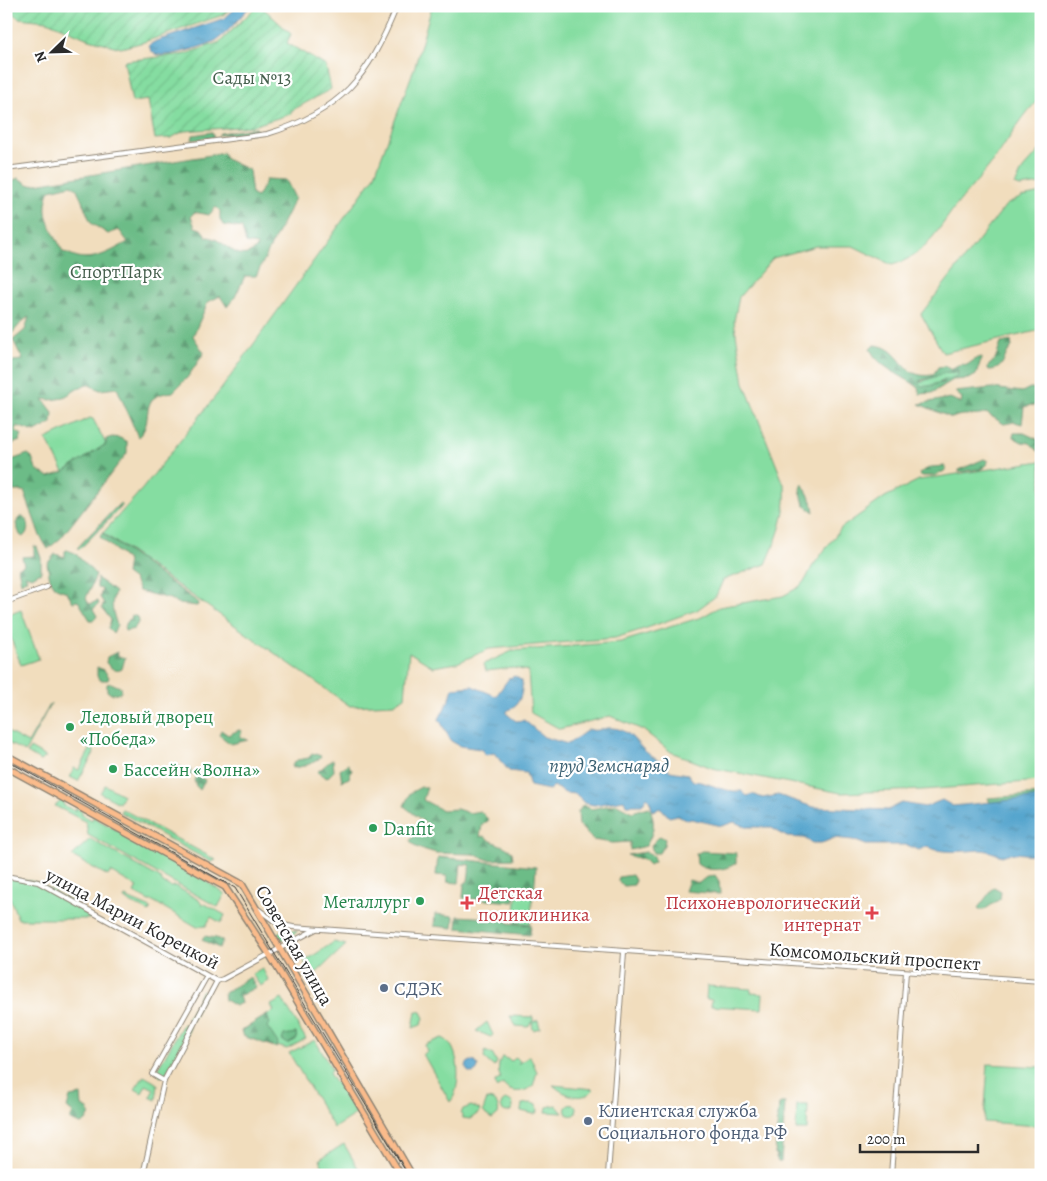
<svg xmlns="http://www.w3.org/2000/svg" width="1047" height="1181" viewBox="0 0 1047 1181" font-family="Alegreya,serif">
  <defs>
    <pattern id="forest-firs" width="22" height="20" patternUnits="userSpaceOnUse" patternTransform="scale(1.25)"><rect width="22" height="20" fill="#6cbc87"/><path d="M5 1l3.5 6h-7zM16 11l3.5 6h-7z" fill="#59996f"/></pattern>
    <pattern id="wetland-marsh" width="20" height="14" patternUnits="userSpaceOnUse" patternTransform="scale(1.25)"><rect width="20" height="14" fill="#85dda1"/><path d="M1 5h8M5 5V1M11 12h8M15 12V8" fill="none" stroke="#73be8b"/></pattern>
    <pattern id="garden-furrows" width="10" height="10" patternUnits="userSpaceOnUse" patternTransform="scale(1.25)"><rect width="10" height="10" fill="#85dda1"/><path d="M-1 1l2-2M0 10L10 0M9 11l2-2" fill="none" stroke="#73be8b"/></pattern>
    <pattern id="water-ripples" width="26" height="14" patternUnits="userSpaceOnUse" patternTransform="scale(1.25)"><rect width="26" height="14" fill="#51a3cc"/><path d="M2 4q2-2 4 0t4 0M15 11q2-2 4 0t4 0" fill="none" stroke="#4385a6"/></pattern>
  </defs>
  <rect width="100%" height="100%" fill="#fff"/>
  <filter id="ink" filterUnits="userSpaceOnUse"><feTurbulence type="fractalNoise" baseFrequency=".02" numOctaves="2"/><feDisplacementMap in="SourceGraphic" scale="10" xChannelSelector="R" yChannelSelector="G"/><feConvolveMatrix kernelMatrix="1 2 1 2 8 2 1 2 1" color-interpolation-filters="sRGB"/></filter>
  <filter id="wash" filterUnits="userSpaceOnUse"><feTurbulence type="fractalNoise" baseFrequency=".0096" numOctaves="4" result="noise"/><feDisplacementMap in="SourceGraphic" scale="20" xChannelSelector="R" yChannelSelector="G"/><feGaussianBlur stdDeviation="1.12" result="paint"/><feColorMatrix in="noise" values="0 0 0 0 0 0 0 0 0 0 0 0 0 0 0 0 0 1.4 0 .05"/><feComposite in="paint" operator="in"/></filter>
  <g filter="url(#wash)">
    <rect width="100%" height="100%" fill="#f1ddbd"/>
    <!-- green -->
    <g fill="#85dda1" stroke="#588466">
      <path d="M432,6H1041V97C1023,114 1011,136 997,156C984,174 969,189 955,207C937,231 923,257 892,265L853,246H816L773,258L739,297L734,321L744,383L785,487C787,515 777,539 766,564L723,580L716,596L697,610L647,628L615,638L489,649L457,663L433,667L409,652L405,697L394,704L350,706L103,533L143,488L222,388L374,177L415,66Z"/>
      <path d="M1041,149V184L1020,187L1015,185L1023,169Z"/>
      <path d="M1041,193V330L943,353L921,314L1006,205L1022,197Z"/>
      <path d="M90,418L93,419L106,444L64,472L46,439Z"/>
      <path d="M1041,461V781L922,790L841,793L712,768L671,752L643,730L610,716L560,729L531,713L528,671L513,668L486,671L484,664L512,651L621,642L702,617L719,607L783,596L799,587L806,579L812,567L841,528L885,497L919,480Z"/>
      <path d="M21,610L39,659L21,665L6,625V616Z"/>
      <path d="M51,703L25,752L6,742V731L28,743Z"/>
      <path d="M92,746L94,753L78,781L70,777L74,768L79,770Z"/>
      <path d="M30,748L46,757L40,761L27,753Z"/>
      <path d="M105,785L123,795L119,803L100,793Z"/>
      <path d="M62,800L64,802L63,805L75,811L76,808L83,812L81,814L92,820L93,817L208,880L207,882L225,894L218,907L88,835L86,822L55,806Z"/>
      <path d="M122,809L216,860L211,862L120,812Z"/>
      <path d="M90,839L160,878L163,883L171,887L175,886L199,900L202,905L205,904L225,915L221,923L211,917L206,926L197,927L153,901H149L134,893L137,887L111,872L108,876L72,856Z"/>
      <path d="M7,877L37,882L83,908L81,911L91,917L89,919H18L6,888Z"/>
      <path d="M517,893L533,895L530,924L514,922Z"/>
      <path d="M125,897L151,908L149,912L124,899Z"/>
      <path d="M282,930L297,931V932L282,940L278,934Z"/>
      <path d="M334,942L346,945L313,976L305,964V961Z"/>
      <path d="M262,968L269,981L260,986L252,974Z"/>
      <path d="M707,986L751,989V993L763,994L762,1009L711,1006L712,1000L706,999Z"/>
      <path d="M202,990L206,992L191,1021L187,1019Z"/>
      <path d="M282,999L306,1039L287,1049L243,1036L241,1031L274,1011L271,1005Z"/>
      <path d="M416,1011L421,1012L424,1018L421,1025L413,1028Z"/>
      <path d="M510,1016L533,1017V1022L538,1020L540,1028L533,1030L532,1022L528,1027L516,1026Z"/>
      <path d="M487,1022L493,1035L491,1037L476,1031Z"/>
      <path d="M183,1024L189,1026V1030L165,1075L160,1077L157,1070Z"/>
      <path d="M442,1038C461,1044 462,1090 450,1102L423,1054L427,1052L425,1045Z"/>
      <path d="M315,1040L332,1069L329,1073L335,1083L340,1082L357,1113L334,1128L289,1053Z"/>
      <path d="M485,1051L492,1054L497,1062L494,1067L484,1058Z"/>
      <path d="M530,1056L537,1072L533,1086C524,1093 509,1094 503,1084L496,1088L495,1082L501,1078C497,1072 498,1063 502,1057L512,1061L516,1057L520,1061L518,1064Z"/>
      <path d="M988,1064L1041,1067L1038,1126L984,1122Z"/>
      <path d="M144,1076L158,1084L156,1100L150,1097L154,1089L146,1085L142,1093L135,1089Z"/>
      <path d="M553,1085L594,1089C583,1103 564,1095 553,1085Z"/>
      <path d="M487,1099C495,1099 500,1106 498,1114L492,1119L486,1115L483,1111Z"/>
      <circle cx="507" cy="1106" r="6"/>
      <path d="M531,1103L537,1105L538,1112L534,1114L521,1111L522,1104Z"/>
      <circle cx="571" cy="1110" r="5.5"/>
      <path d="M556,1105L563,1113L546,1112L547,1107Z"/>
      <path d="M797,1105H808L807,1130H796Z"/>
      <path d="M471,1106L479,1109L480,1112L470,1119L463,1118L461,1114L463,1109Z"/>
      <path d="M344,1144L362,1175H325L320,1159Z"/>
    </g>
    <!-- forest -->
    <g fill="url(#forest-firs)" stroke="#4c7459" fill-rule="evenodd">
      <path d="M255,128L257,131L252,133L218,135L220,133Z"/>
      <path d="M212,132L214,137L192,140L193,135Z"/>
      <path d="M223,153L226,159L249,170L252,195L257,197L267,179L286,180L295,198L256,276H245L235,297L227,307L220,296L208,302L193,336L204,353L187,378L173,392C134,395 157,422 138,437L117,388L100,390L87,384C70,391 64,403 43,399L53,412L52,423L35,432L17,426L15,430L22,435L20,441L6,446V369L13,361L23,360L13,340L25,330L29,317C19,322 16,332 6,338V184L18,178L30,185ZM71,185L77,189L91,223L108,234L119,230L128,242C113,250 96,261 78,257C73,256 69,253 63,252C52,227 39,216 50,190ZM216,207L220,211V219L223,225L242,228L246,243L257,245L256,249C236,266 226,238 207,237L201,229L195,227L191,217L194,212L209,215Z"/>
      <path d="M1011,341L1012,347C1002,356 1006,370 989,370L987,367L995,360L1001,343Z"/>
      <path d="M874,345C904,347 898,380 933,375L938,367L945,366L951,370C956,365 960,363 967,365L977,358L982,357L976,375L969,379L953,380L932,393L920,394L918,387C902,375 879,368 870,349ZM949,372H958L943,382L929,386L919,381Z"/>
      <path d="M992,388L1022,392L1030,388L1041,389V407L1031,405L1024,407L1022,424L1015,422L1004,424L986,413C974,419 966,411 952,418L919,404L950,398L961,403L962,398L955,392Z"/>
      <path d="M1014,433H1024L1039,440L1041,454L1030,443L1022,442L1013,437Z"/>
      <path d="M112,437L120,438L127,442V453L61,538L48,549L40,536L24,491H11L14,487L9,477L6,476V462L28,454L32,457L36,469L49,477L64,472L106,444V439Z"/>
      <path d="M984,459L988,461L987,465L981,469L959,472V470Z"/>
      <path d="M945,466L946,470L935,476H920L919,473L931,467Z"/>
      <path d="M802,483L812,501L814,512L804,505L800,489Z"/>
      <path d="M120,503L123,505L80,549L77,548Z"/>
      <path d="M23,516C29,522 30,531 23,537L20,535L16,524L18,519Z"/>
      <path d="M102,533L199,603L197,606L179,604L170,599L139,591L134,580L126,574L128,561L100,537Z"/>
      <path d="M34,546L37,547L41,558V572L32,577L25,575L27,579L21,583L18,568L24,565L22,557L34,556Z"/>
      <path d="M67,550L75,553L96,575L86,598L89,604L98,601L99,604L93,609L97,616L94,620H90L78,601L73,602L67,592L56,588L50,579L47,564L55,554L65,557V551Z"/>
      <path d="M97,578L115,592C110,603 113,614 117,625L113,633L108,628L111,620L102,608L103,604L105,605L100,597L102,589L97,588Z"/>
      <path d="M132,615L138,617L139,621L134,629L125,631L124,627Z"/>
      <path d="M117,652L118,656L125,658L122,669C116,673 111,668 106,663L107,657Z"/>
      <path d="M97,667L104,670L109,677L108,680H100L97,676Z"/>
      <path d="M111,683L122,688L120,693L111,694L107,691V684Z"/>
      <path d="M221,730L228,735L239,730L242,731L240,737L248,740L231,744L219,735Z"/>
      <path d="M312,753L321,756C317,763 302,767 293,768L292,765L297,760L309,758Z"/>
      <path d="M333,759L334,771L327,778L317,772Z"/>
      <path d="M348,764L352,770L349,778L342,781L340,770Z"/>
      <path d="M179,766L191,770L192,775L184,777L178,770Z"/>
      <path d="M197,775L205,780L200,790L196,786L194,780Z"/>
      <path d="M421,787H427L423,800L442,810L457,809L469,813L480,811L489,820L482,825L480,837L484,836C493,844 504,844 512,852L513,859L489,860L473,854L436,853L416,847L410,841L415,834L428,833L430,827L404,806L410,793Z"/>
      <path d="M1041,794V797L990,803L988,798Z"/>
      <path d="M617,804L632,812L649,807C656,821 654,832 646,846L630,850V842L612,843L593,840L579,825L578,812L583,805L591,809Z"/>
      <path d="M660,836L665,839L664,845L659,853H653L651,845Z"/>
      <path d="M702,851L736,853V863C725,871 707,872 697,864L696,854Z"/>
      <path d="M646,852L653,856L654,862L649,865L644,860L627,855Z"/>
      <path d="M438,857L536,867L534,894L515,892L514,902L463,898L464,884L468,881L470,865L461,864L459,883L447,882V876L436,875Z"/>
      <path d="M632,875L635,880L634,885L624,886L618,881L619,877Z"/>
      <path d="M715,875L719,881L720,894L685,891L689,880L699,883L705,878Z"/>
      <path d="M994,887L1001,891L1000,899L984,910H979L978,908Z"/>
      <path d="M435,914L454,916L453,928L434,926Z"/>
      <path d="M458,916L507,919L508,923L531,925L530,935L457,928Z"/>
      <path d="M204,936L216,938L223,941L219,948L202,940Z"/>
      <path d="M248,978H251L256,987L239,996L241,1003L235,1006L225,1000L224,993Z"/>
      <path d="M267,1015L270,1024L267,1027L278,1043L277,1048L243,1036L241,1031Z"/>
      <path d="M296,1033L297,1039L288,1044L282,1040L284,1035Z"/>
      <path d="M81,1095L82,1106L88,1109L90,1114L86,1121L81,1124L70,1120L73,1113L67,1108L70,1097Z"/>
      <path d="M781,1103H785L781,1162H778L775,1154L779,1104Z"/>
    </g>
    <!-- wetland -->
    <path fill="url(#wetland-marsh)" stroke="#588466" d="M958,372L957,376L929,386H921L919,383L944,373Z"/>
    <!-- garden -->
    <g fill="url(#garden-furrows)" stroke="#588466">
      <path d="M7,6H233L223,15L144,42L121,48L86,38L47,21L18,18Z"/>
      <path d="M257,6H261L291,34L287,43L326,66L331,89L291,111V114L252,126L184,131L171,138L155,139L148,100L132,102L124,61L186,54L220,42Z"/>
    </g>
    <!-- water -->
    <g fill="url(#water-ripples)" stroke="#3e677c">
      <path d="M238,6H251C239,17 229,33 215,41C205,46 165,59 155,54C151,52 150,49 149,45L156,41L225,18Z"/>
      <path d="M515,676L522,681C523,694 520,705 507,711V714L516,721L524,720L544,737L568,744L589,729C597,733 603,727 612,728C628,729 633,739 643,749C651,758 663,761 670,771L688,774L693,781C711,782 722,793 742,791L747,796L752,794L763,798L778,795L813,807L888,810L902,803L925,807L942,800L953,806L1041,797V853C1027,858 1017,849 1002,856C996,854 988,850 980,850C968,851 935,854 928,846L919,850L907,845H866L853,840L834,838L822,843H812L804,838L787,837L770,827H747L734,822L722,826L691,819L687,820L678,815L669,817L661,808L652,811L650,800L647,797L642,805H626L624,800L594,805L584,803L576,794L565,793L554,786L549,790L530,786L526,773L509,771L494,753L486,755L480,749L460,746L451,741L439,719L450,698L453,688L472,686L496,696L509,678Z"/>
      <circle cx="472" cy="1067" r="6"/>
    </g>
  </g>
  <g filter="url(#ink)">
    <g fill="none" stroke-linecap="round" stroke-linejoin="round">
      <defs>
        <g id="minor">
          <path d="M6,169L267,134C341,112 369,76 397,6"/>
          <path d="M6,602L47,587"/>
          <path d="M6,876L38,882L217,981L223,979L316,929"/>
          <path d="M258,909L278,924L293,927L1041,981"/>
          <path d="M164,1081L152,1074L207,976"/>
          <path d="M143,1175L164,1081L217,981"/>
          <path d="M608,1175L624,952"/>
          <path d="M891,1175L906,972"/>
        </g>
        <g id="major">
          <path d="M6,755L242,884L412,1175"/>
          <path d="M6,767L225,887L269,954L401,1175"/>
        </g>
      </defs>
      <!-- minor casing -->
      <use href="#minor" stroke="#8e8474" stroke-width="6"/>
      <!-- major casing -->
      <use href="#major" stroke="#8e8474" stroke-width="8"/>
      <!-- minor -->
      <use href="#minor" stroke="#fff" stroke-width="4"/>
      <!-- major -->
      <use href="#major" stroke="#fabb8b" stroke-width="5"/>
      <!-- tram -->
      <path stroke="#2b2b2b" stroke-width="1" d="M6,760L235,888L408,1175"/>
    </g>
  </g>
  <!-- markers -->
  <g fill="#2e9e5b" stroke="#fff" stroke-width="2">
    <circle cx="70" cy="727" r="5"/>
    <circle cx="113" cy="769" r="5"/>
    <circle cx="373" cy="828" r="5"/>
    <circle cx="420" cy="901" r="5"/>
  </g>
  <g fill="#e0444e" stroke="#fff" stroke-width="2">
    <path d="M464.5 895.5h5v5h5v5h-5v5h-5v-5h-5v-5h5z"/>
    <path d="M869.5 905.5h5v5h5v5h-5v5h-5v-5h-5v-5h5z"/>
  </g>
  <g fill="#5c6f8a" stroke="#fff" stroke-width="2">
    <circle cx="384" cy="988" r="5"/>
    <circle cx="588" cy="1121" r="5"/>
  </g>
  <g text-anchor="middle" stroke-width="4.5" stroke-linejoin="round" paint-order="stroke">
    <!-- park labels -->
    <g font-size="19" fill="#46604e" stroke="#fff">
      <text x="252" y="84">Сады №13</text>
      <text x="116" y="278">СпортПарк</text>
    </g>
    <!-- leisure labels -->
    <g font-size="19" fill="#27864d" stroke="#fff" text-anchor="start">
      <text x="80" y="723">Ледовый дворец<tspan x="80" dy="22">«Победа»</tspan></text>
      <text x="123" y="776">Бассейн «Волна»</text>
      <text x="383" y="835">Danfit</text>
      <text x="410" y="908" text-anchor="end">Металлург</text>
    </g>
    <!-- health labels -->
    <g font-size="19" fill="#be3a42" stroke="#fff" text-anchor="start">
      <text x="478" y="899">Детская<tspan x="478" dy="22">поликлиника</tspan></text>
      <text x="861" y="909" text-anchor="end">Психоневрологический<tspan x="861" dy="22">интернат</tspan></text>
    </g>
    <!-- street labels -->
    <g font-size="19" fill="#2b2b2b" stroke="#fff">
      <text transform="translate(133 918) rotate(28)" y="7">улица Марии Корецкой</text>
      <text transform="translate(295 945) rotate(60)" y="7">Советская улица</text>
      <text transform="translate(875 956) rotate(4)" y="7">Комсомольский проспект</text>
    </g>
    <!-- service labels -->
    <g font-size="19" fill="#4e5e75" stroke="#fff" text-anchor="start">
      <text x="394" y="995">СДЭК</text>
      <text x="598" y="1117">Клиентская служба<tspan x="598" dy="22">Социального фонда РФ</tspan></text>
    </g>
    <!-- water labels -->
    <g font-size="20" font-style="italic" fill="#3c6173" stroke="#fff">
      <text x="609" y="772">пруд Земснаряд</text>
    </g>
  </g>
  <!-- margin -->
  <rect width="1047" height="1181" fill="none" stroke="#fff" stroke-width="25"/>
  <!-- north arrow -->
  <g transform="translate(52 52) rotate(247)" stroke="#ffffff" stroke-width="4" paint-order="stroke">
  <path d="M0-4L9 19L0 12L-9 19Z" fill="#2b2b2b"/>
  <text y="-8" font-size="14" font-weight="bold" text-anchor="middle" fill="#2b2b2b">N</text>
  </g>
  <!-- scale -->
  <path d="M860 1144v8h118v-8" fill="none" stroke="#2b2b2b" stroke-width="2.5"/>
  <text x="867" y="1144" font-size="15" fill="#2b2b2b" stroke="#ffffff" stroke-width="4" paint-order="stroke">200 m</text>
</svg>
